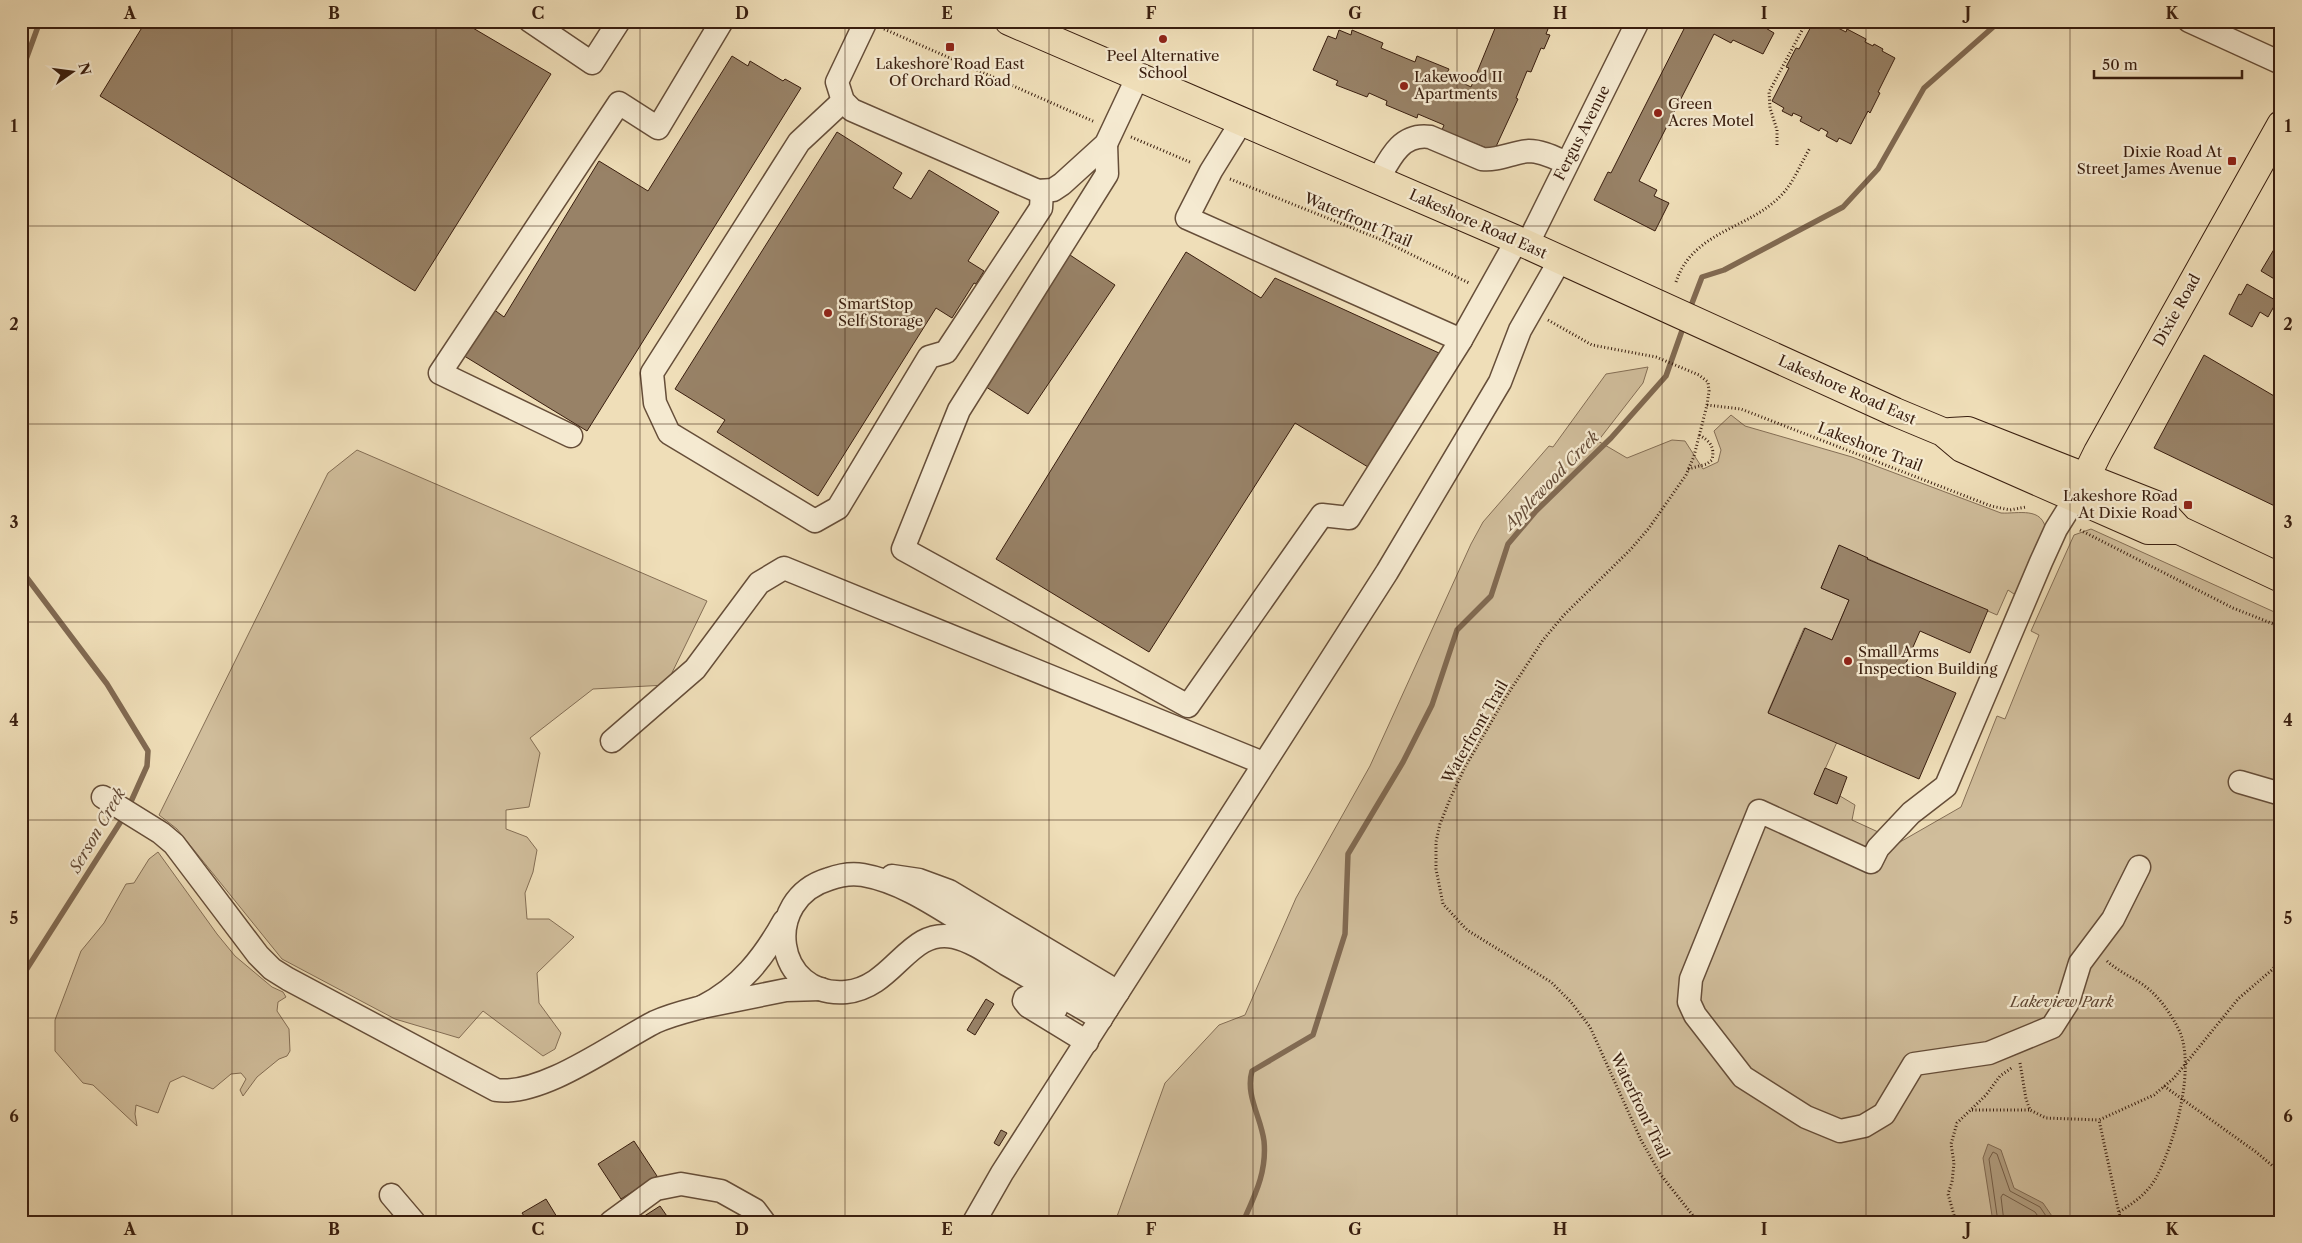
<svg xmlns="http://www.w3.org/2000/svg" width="2302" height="1243" viewBox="0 0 2302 1243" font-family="'Libre Caslon Text',serif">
  <rect width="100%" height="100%" fill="#efdeb8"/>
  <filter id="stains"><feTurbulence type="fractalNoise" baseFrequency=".004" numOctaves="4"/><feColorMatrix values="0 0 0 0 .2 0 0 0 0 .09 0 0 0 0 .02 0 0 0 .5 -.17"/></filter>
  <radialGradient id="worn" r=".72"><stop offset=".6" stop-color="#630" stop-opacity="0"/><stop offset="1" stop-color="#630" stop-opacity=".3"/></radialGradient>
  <!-- green -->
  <g fill="#d0bd9b" stroke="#846e55">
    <path d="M1648,367L1643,383L1598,441L1627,458L1672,440L1685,441L1703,469L1718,462L1721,450L1714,431L1731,415L1745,426L1852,457L2001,513C2018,514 2043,506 2046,531L2020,598L2008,590L1997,615L1839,546L1821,588L1849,600L1832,640L1804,628L1768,712L1837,742L1814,794L1837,803L1840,796L1855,805L1852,820L1900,842L1961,807L1997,716L2005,719L2039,635L2031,631L2074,535L2091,529L2281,615V1222H1115L1165,1083L1219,1025L1245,1015L1296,898L1370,766L1471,544L1483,522L1549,446L1553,447L1606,374Z"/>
    <path d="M357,450L707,601L666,685L593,689L530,738L540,753L529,807L506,810V829L527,837L537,850L533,872L525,893L527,919H549L574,937L537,973L539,1003L561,1033L555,1049L543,1056L483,1011L459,1038L395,1019L282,959L177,829L159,815L328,473Z"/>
    <path d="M158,852L217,934L235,956L272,987L283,992L286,997L278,1002L277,1011L289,1029L290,1051L287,1056L279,1059L257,1077L243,1096L240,1090L246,1079L241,1073L231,1074L213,1089L183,1076L170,1082L158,1113L136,1105L135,1114L137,1126L93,1085L83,1083L55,1051V1020L81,951L104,923L126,884L134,883L149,859Z"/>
  </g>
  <!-- water -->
  <path fill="#b19d7f" stroke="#816a52" d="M1988,1144L2001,1150L2014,1188L2043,1203L2056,1222H1993L1983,1158Z"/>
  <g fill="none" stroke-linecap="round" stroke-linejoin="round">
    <!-- shore -->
    <g stroke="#755e47" stroke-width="1">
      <path d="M1998,1222L1989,1159L1993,1152L1997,1154L2010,1191L2040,1207L2050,1222"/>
      <path d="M2004,1222L2001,1197L2003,1194L2035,1212L2042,1222"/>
    </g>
    <!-- stream -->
    <g stroke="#816a52" stroke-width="5.5">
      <path d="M21,73L40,21"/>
      <path d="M1689,311L1702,277L1724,270L1843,207L1878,169L1924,88L2000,21"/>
      <path d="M21,570L107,684L148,751L147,766L129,806"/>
      <path d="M21,978L125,815"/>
      <path d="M1243,1222C1255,1195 1267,1172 1264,1141C1261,1117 1245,1095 1252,1071L1313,1035L1345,934L1348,854L1403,762L1432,705L1457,630L1491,596L1508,544L1536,511L1611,438L1666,376L1684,325"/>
    </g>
  </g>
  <!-- building -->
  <g fill="#988267" stroke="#391e0f">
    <path d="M146,21H461L551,74L415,291L100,96Z"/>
    <path d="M1498,21H1528L1548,29L1546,34L1550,35L1544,49L1541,48L1531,72L1527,71L1516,98L1518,99L1494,151L1442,130L1444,125L1418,114L1417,118L1386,105L1387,101L1369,93L1367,97L1336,85L1338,81L1313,70L1328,36L1336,39L1339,30L1351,35L1352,30L1383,43L1381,48L1415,62L1417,56L1449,69L1446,75L1471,87Z"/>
    <path d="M1688,21H1754L1774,33L1763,54L1733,40L1731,43L1714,34L1639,181L1657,190L1654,196L1669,203L1655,231L1594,200L1608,172L1611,173Z"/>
    <path d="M1814,21H1833L1840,25L1838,28L1846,32L1847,29L1866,39L1865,42L1873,46L1874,44L1883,49L1882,51L1895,58L1878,92L1880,93L1870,113L1868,111L1851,144L1839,138L1837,142L1826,136L1828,132L1821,128L1819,131L1800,121L1802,117L1793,113L1792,116L1782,111L1784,108L1772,101L1789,68L1786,67L1796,48L1799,49Z"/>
    <path d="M732,56L748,66L750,61L783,81L785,79L801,88L587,431L461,354L489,306L504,317L599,161L648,191Z"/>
    <path d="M837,132L902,173L893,188L911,199L929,170L999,212L968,261L984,271L976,284L974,283L952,318L936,308L818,496L717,432L725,420L675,389Z"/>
    <path d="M2276,246L2281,249V283L2261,271Z"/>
    <path d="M1186,252L1261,298L1275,278L1439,353L1368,467L1295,423L1149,652L996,559Z"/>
    <path d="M1067,253L1115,285L1028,414L980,383Z"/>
    <path d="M2247,284L2277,301L2268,317L2260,312L2252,327L2229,314L2239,294L2241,295Z"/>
    <path d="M2204,355L2281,400V509L2154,448Z"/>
    <path d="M1839,545L1868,558L1867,559L1988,610L1970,653L1920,631L1903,670L1956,693L1919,779L1768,713L1805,628L1832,640L1849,600L1821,588Z"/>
    <path d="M1825,768L1847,777L1837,804L1814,794Z"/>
    <path d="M986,999L994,1004L975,1035L967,1030Z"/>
    <path d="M1001,1130L1007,1133L999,1146L994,1143Z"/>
    <path d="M634,1141L657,1176L621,1199L598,1164Z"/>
    <path d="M546,1199L560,1222H528L522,1213Z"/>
    <path d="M660,1206L671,1222H635Z"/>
  </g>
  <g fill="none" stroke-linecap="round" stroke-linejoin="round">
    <defs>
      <g id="minor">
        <path d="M530,21L592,63L619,21"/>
        <path d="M866,21L837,82L843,101L852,110L1038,191L1053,190L1062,184L1106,144L1138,76"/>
        <path d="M2189,21L2281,63"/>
        <path d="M843,101L799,142L652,373L655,403L669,433L815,521L838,508L929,357L946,352L1041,208L1042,191"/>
        <path d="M1242,121L1211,171L1187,218L1461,340L1517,240"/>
        <path d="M1106,144L1107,174L959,410L903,549L1188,706L1322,515L1349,518L1461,340"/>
        <path d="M1378,180C1390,158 1401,133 1430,137L1482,159C1498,161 1513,152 1529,151C1542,151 1555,158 1567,163"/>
        <path d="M1527,245L1638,21"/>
        <path d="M571,436L440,373L619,103L658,128L722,21"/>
        <path d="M2076,497L2056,529L2041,562L1946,786L1911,813L1878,848L1871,862L1759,811L1691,979L1689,1002L1695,1015L1743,1077L1806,1117L1840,1131L1864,1126L1884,1114L1914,1064L1989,1053L2052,1027L2068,1002L2080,963L2113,919L2139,867"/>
        <path d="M612,741L695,669L759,583L784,568L1263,763"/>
        <path d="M2240,782L2281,794"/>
        <path d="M103,797L161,833L174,844L258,955L272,969L288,979L496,1090C542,1097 614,1043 655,1022C670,1015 687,1011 702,1007"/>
        <path d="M892,876L919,880L949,891L1118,992"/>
        <path d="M784,921C764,957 740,988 702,1007L786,990L821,989"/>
        <path d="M1056,1009L1031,995L1025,998L1024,1001L1028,1006L1087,1042"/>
        <path d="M1101,1019C1070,1001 1038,982 1006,964C990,954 972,941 954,937C908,927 895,987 846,992C774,998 761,899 829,879C840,875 852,873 863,875C903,882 939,908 972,928C1017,955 1062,982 1107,1009"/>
        <path d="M391,1195L414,1222"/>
        <path d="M611,1222L656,1189L681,1184L721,1191L755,1210L764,1222"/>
        <path d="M974,1222L1002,1173L1387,572L1500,382L1520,330L1560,260"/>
      </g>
      <g id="major">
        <path d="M1009,21L1517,240L1895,412L1943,432L1962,448L2148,530H2179"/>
        <path d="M1950,432L1968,431L2156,505L2179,530L2281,578"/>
        <path d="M2076,497L2098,452L2281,125"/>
      </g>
    </defs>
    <!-- minor casing -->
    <use href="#minor" stroke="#664e39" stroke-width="25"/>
    <!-- major casing -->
    <use href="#major" stroke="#391e0f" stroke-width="30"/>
    <!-- path -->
    <g stroke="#391e0f" stroke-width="3" stroke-dasharray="1 2.5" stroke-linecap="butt">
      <path d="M1856,21H1858"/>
      <path d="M884,29L1095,122"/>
      <path d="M1131,137L1192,163"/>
      <path d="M1777,145V130L1770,108L1769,92L1807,21"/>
      <path d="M1230,179L1382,240L1469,283"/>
      <path d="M1676,282C1693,229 1754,229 1785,191C1795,179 1802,161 1810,148"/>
      <path d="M1548,320L1592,345L1656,357L1699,375L1708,382L1709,391L1707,405L1694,456L1686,475L1649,528L1631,549L1564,615L1543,640L1504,700L1465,767L1450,799L1440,824L1436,842V869L1443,904L1467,930L1551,982L1571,1002L1590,1027L1641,1140L1661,1175L1698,1222"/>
      <path d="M1707,405L1741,409L1991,506L2010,510L2026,507"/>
      <path d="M1688,469L1707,464L1712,460C1715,447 1710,441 1699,435"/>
      <path d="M2080,530L2233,608L2281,627"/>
      <path d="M2107,961C2118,971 2130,976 2142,984C2158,995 2169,1011 2178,1028C2197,1064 2175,1142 2157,1176C2149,1192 2134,1203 2119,1212"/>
      <path d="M2020,1063L2026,1099L2030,1110L2046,1118L2099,1120"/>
      <path d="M2164,1086L2256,1152L2281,1173"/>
      <path d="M1972,1110H2030"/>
      <path d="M1956,1222L1948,1194L1952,1182L1954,1163L1951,1144L1957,1123L1986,1095L2000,1076L2013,1067"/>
      <path d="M2121,1222L2099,1120L2154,1095L2174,1078L2238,999L2273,969L2281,958"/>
    </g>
    <!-- minor -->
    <use href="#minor" stroke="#f5ead1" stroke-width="22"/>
    <!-- major -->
    <use href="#major" stroke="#efdeb8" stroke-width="28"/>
  </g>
  <!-- grid -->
  <path fill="none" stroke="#391e0f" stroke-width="1" stroke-opacity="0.55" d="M232,21V1222M436,21V1222M640,21V1222M845,21V1222M1049,21V1222M1253,21V1222M1457,21V1222M1662,21V1222M1866,21V1222M2070,21V1222M21,226H2281M21,424H2281M21,622H2281M21,820H2281M21,1018H2281"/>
  <!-- markers -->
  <g fill="#8f2418" stroke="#f5ead1" stroke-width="2">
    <circle cx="1163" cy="39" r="5"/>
    <rect x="945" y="42" width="10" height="10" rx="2.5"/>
    <circle cx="1404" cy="86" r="5"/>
    <circle cx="1658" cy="113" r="5"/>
    <rect x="2227" y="156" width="10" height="10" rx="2.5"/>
    <circle cx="828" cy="313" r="5"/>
    <rect x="2183" y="500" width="10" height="10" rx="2.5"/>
    <circle cx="1848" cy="661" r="5"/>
  </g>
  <g text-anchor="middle" stroke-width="4.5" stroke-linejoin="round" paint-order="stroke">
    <!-- poi labels -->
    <g font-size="15" fill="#391e0f" stroke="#f5ead1" text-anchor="start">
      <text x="1163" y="61" text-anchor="middle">Peel Alternative<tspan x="1163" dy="17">School</tspan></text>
      <text x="950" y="69" text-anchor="middle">Lakeshore Road East<tspan x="950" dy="17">Of Orchard Road</tspan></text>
      <text x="1414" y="82">Lakewood II<tspan x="1414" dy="17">Apartments</tspan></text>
      <text x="1668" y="109">Green<tspan x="1668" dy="17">Acres Motel</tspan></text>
      <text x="2222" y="157" text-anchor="end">Dixie Road At<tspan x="2222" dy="17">Street James Avenue</tspan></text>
      <text x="838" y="309">SmartStop<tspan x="838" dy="17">Self Storage</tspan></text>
      <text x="2178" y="501" text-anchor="end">Lakeshore Road<tspan x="2178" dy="17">At Dixie Road</tspan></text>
      <text x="1858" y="657">Small Arms<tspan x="1858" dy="17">Inspection Building</tspan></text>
    </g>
    <!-- street labels -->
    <g font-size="15" fill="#391e0f" stroke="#f5ead1">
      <text transform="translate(1582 133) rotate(-63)" y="5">Fergus Avenue</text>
      <text transform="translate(1358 220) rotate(23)" y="5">Waterfront Trail</text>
      <text transform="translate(1478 224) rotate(24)" y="5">Lakeshore Road East</text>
      <text transform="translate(2177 310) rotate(-61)" y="5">Dixie Road</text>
      <text transform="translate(1847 390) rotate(24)" y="5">Lakeshore Road East</text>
      <text transform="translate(1870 447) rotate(21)" y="5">Lakeshore Trail</text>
      <text transform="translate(1475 732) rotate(-60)" y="5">Waterfront Trail</text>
      <text transform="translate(1640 1106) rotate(64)" y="5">Waterfront Trail</text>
    </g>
    <!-- park labels -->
    <g font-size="15" font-style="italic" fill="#5f4632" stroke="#f5ead1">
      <text x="2062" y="1007">Lakeview Park</text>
    </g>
    <!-- water labels -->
    <g font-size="16" font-style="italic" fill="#634a36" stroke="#f5ead1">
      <text transform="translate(1551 480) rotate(-46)" y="6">Applewood Creek</text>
      <text transform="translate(97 830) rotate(-60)" y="6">Serson Creek</text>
    </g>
  </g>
  <!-- margin -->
  <rect width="2302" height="1243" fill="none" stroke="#efdeb8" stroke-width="55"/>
  <!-- north arrow -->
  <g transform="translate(72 72) rotate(76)" stroke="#f5ead1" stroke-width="4" paint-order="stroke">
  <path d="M0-4L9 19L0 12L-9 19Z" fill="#391e0f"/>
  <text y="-8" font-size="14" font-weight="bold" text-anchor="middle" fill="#391e0f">N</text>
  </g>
  <!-- scale -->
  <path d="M2094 70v8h148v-8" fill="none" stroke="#391e0f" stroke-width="2.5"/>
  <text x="2102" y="70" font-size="15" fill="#391e0f" stroke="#f5ead1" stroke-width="4" paint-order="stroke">50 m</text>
  <rect x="28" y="28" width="2246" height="1188" fill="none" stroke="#391e0f" stroke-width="2"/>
  <g font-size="16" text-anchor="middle" font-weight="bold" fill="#391e0f">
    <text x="130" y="19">A</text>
    <text x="334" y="19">B</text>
    <text x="538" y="19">C</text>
    <text x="742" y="19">D</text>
    <text x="947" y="19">E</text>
    <text x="1151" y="19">F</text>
    <text x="1355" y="19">G</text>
    <text x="1560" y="19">H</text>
    <text x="1764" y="19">I</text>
    <text x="1968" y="19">J</text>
    <text x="2172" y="19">K</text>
    <text x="14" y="132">1</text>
    <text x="2288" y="132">1</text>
    <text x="14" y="330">2</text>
    <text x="2288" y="330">2</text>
    <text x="14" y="528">3</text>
    <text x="2288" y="528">3</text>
    <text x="14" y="726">4</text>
    <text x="2288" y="726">4</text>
    <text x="14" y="924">5</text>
    <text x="2288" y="924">5</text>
    <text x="14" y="1122">6</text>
    <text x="2288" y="1122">6</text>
    <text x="130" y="1235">A</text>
    <text x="334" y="1235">B</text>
    <text x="538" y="1235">C</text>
    <text x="742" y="1235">D</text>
    <text x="947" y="1235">E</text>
    <text x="1151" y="1235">F</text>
    <text x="1355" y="1235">G</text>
    <text x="1560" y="1235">H</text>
    <text x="1764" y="1235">I</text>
    <text x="1968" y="1235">J</text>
    <text x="2172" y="1235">K</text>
  </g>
  <rect width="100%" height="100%" filter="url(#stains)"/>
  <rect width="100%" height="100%" fill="url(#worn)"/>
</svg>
